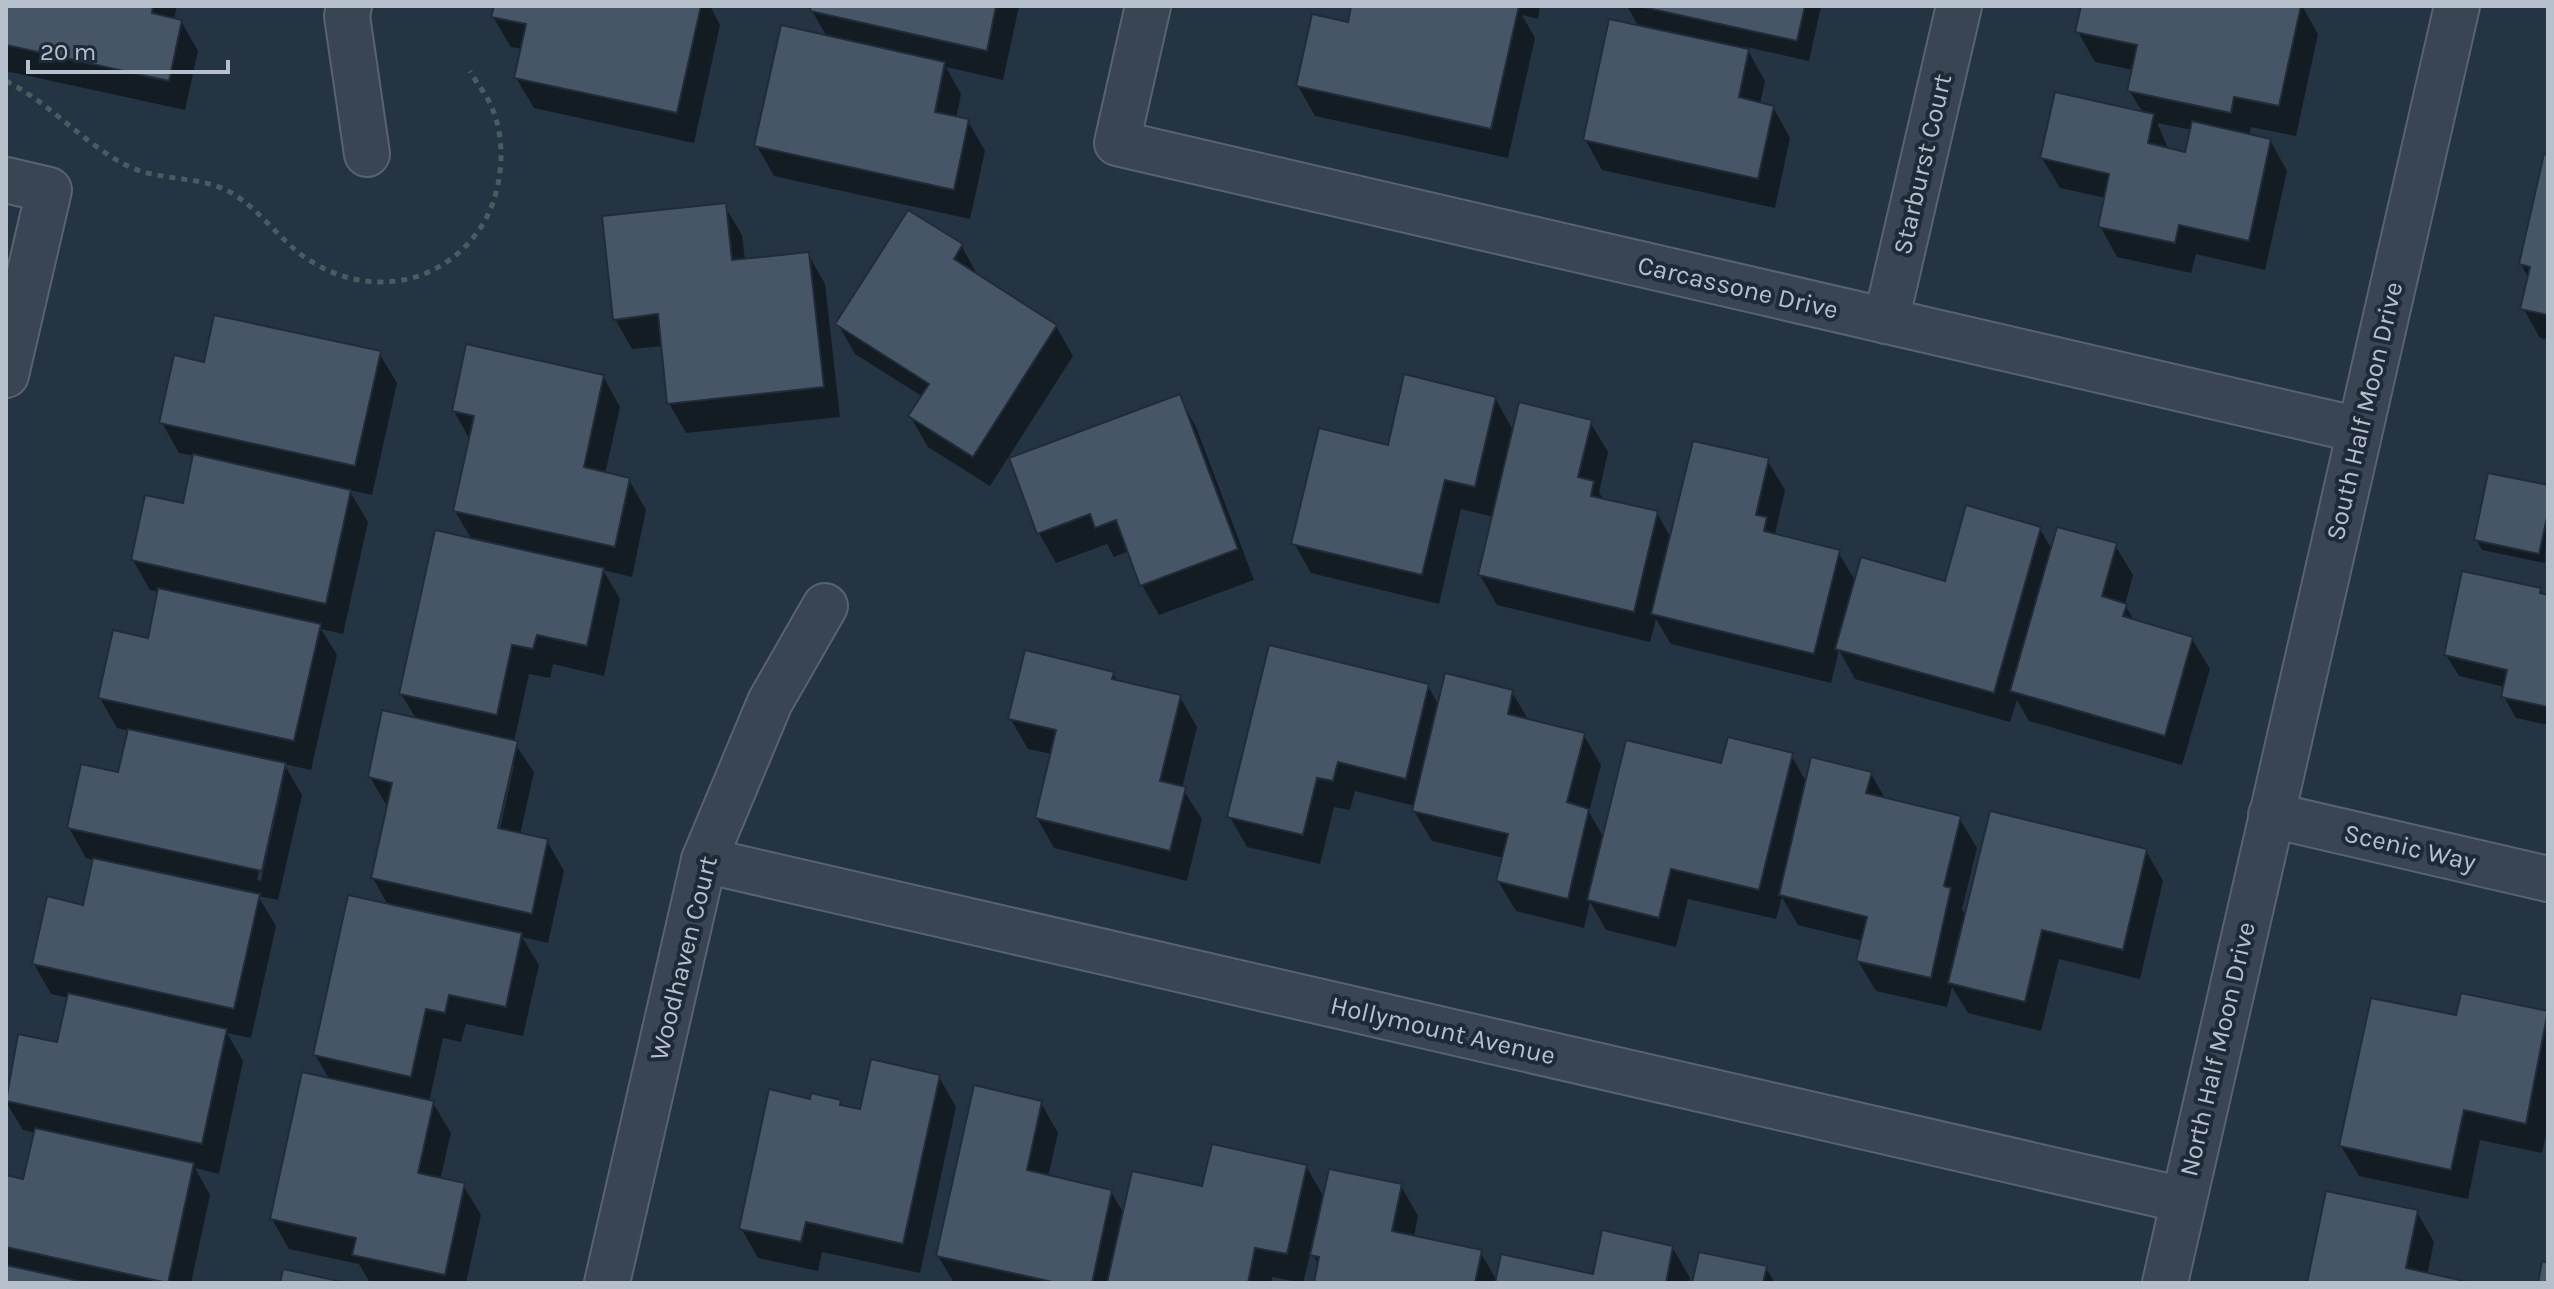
<svg xmlns="http://www.w3.org/2000/svg" width="2554" height="1289" viewBox="0 0 2554 1289" font-family="Karla,sans-serif">
  <rect width="100%" height="100%" fill="#253442"/>
  <!-- shadow -->
  <g fill="#0007" fill-rule="evenodd">
    <path d="M6,6H177L174,20L181,21L198,51L185,110L6,71Z"/>
    <path d="M496,6H710L720,25L694,143L534,108L516,78L523,49L511,47L493,17Z"/>
    <path d="M813,6H1019L1003,80L946,67L961,94L956,119L968,121L985,151L970,219L774,176L757,146L827,37L812,11Z"/>
    <path d="M1353,6H1540L1538,19L1522,15L1535,38L1508,158L1315,116L1298,86L1349,24Z"/>
    <path d="M1627,6H1821L1809,61L1746,47L1765,81L1760,104L1773,107L1790,138L1775,208L1602,170L1585,139L1639,27Z"/>
    <path d="M2083,6H2302L2318,34L2296,136L2251,127L2249,136L2270,140L2287,171L2265,270L2196,254L2191,273L2117,257L2100,226L2106,198L2060,188L2042,158L2143,113L2129,90L2133,70L2095,62L2078,32ZM2157,123L2192,130L2186,154L2169,150Z"/>
    <path d="M2548,157V340L2540,338L2523,308L2529,279L2521,264Z"/>
    <path d="M724,205L742,235L745,261L808,254L825,284L840,417L686,433L669,403L663,346L632,349L615,319Z"/>
    <path d="M961,245L978,276L1056,326L1073,356L990,486L928,447L910,416L923,397L855,354L838,324Z"/>
    <path d="M379,353L397,383L372,495L349,490L368,522L343,634L321,629L337,655L311,770L284,764L302,795L278,900L258,896L276,926L251,1038L227,1033L243,1061L219,1174L195,1168L210,1195L191,1283H6V1177L25,1181L36,1133L23,1130L6,1102L19,1036L58,1044L69,998L51,994L34,964L84,907L94,860L86,858L69,828L119,774L130,731L117,728L100,698L149,641L160,592L150,590L133,560L184,506L195,456L179,453L162,423L206,364ZM278,787H282L261,881L257,880Z"/>
    <path d="M603,376L620,407L605,474L629,480L646,510L632,577L603,570L620,599L604,676L553,664L550,678L529,674L514,742L534,772L520,835L547,841L564,871L548,943L522,937L539,965L523,1036L466,1024L461,1042L443,1038L429,1102L433,1103L451,1133L440,1180L463,1185L481,1215L466,1283H370L359,1264L289,1249L272,1219L330,1080L315,1055L389,907L373,878L388,808L370,777L417,720L401,694L472,540L455,511L470,440L454,411ZM510,765H514L498,838L494,837Z"/>
    <path d="M1179,397L1196,427L1254,580L1159,615L1142,585L1129,551L1114,557L1107,544L1056,563L1039,533Z"/>
    <path d="M1495,398L1514,432L1590,422L1608,452L1599,492L1604,501L1657,513L1671,538L1767,460L1785,490L1775,534L1838,552L1856,582L1946,583L2040,529L2052,550L2115,545L2133,575L2125,605L2135,622L2192,639L2210,669L2182,765L2029,721L2017,700L2010,722L1855,679L1839,650L1831,683L1671,644L1656,619L1650,642L1497,605L1480,575L1494,517L1461,509L1439,604L1311,573L1294,543L1389,448Z"/>
    <path d="M2548,487L2545,563L2482,550L2476,539Z"/>
    <path d="M2540,590L2548,597V725L2516,718L2504,697L2505,687L2459,676L2446,655Z"/>
    <path d="M1113,673L1118,683L1180,697L1197,727L1182,788L1202,819L1187,881L1054,848L1037,818L1052,754L1028,749L1010,718Z"/>
    <path d="M1428,686L1439,706L1512,692L1529,721L1583,734L1601,765L1589,812L1604,838L1722,765L1791,755L1807,783L1871,774L1886,800L1959,818L1977,848L1962,909L1966,917L2146,851L2163,881L2140,979L2059,959L2041,1031L1968,1013L1952,987L1947,1007L1876,991L1858,961L1863,941L1798,925L1782,897L1776,919L1688,899L1676,947L1606,930L1590,902L1584,928L1516,911L1498,881L1504,858L1432,841L1414,811L1415,806L1355,791L1350,810L1334,807L1320,864L1247,847L1230,817Z"/>
    <path d="M2463,995L2548,1013V1126L2542,1153L2480,1140L2468,1199L2359,1176L2341,1146L2457,1018Z"/>
    <path d="M939,1077L956,1107L920,1273L822,1252L818,1271L758,1258L741,1228L811,1101L840,1102L844,1108L862,1111Z"/>
    <path d="M1041,1103L1058,1133L1048,1177L1111,1192L1124,1214L1203,1188L1306,1166L1325,1199L1401,1186L1418,1216L1414,1237L1480,1252L1497,1281L1594,1276L1672,1247L1690,1278L1688,1283H1316L1319,1266L1311,1251L1303,1283L1272,1277L1271,1283H954L938,1256Z"/>
    <path d="M2417,1212L2434,1242L2427,1275L2464,1283H2309Z"/>
    <path d="M1766,1268L1775,1283H1694Z"/>
  </g>
  <!-- building -->
  <g fill="#465666" stroke="#202c39" stroke-width="2">
    <path d="M6,6H153L152,13L182,20L169,81L6,45Z"/>
    <path d="M494,6H701L677,113L514,78L526,24L491,17Z"/>
    <path d="M811,6H996L987,51L810,11Z"/>
    <path d="M1351,6H1519L1491,129L1296,86L1312,14L1348,22Z"/>
    <path d="M1638,6H1805L1797,41Z"/>
    <path d="M2081,6H2301L2279,106L2234,97L2231,113L2127,91L2137,45L2075,32Z"/>
    <path d="M1609,19L1749,49L1739,97L1774,106L1758,179L1583,140Z"/>
    <path d="M781,25L945,62L935,112L969,119L954,190L754,146Z"/>
    <path d="M2055,92L2154,114L2148,143L2185,152L2192,121L2271,139L2249,241L2179,225L2175,243L2098,227L2109,174L2040,158Z"/>
    <path d="M2544,154L2548,155V315L2520,309L2530,267L2519,264Z"/>
    <path d="M726,203L732,260L809,252L824,387L667,404L658,314L613,320L602,216Z"/>
    <path d="M908,210L963,244L954,259L1057,325L973,457L908,416L929,384L835,324Z"/>
    <path d="M214,315L381,351L355,466L159,423L174,355L204,362Z"/>
    <path d="M466,344L604,375L584,467L630,478L615,547L453,511L474,416L452,411Z"/>
    <path d="M1404,374L1496,397L1475,487L1445,480L1422,575L1291,544L1319,428L1388,445Z"/>
    <path d="M1180,394L1238,549L1140,586L1116,520L1095,528L1090,514L1037,534L1009,458Z"/>
    <path d="M1519,402L1592,420L1578,477L1594,481L1591,496L1658,511L1634,612L1478,575Z"/>
    <path d="M1693,441L1769,458L1756,515L1767,517L1764,531L1840,550L1814,654L1651,614Z"/>
    <path d="M193,454L351,490L326,604L131,560L145,495L183,503Z"/>
    <path d="M2488,473L2548,485V513L2539,554L2474,540Z"/>
    <path d="M1966,505L2041,527L1994,693L1835,649L1861,557L1945,581Z"/>
    <path d="M2057,527L2117,543L2102,596L2127,604L2123,616L2193,637L2165,736L2010,691Z"/>
    <path d="M435,530L604,568L587,646L537,635L533,649L512,645L497,715L399,694Z"/>
    <path d="M2462,571L2541,588L2540,593L2548,595V707L2501,697L2507,670L2444,655Z"/>
    <path d="M158,588L321,624L294,741L98,698L113,630L148,638Z"/>
    <path d="M1269,645L1429,684L1406,779L1338,762L1333,781L1317,778L1303,835L1227,817Z"/>
    <path d="M1025,650L1114,672L1112,679L1181,695L1160,781L1186,787L1170,851L1035,818L1056,730L1008,719Z"/>
    <path d="M1445,673L1513,690L1508,714L1585,733L1567,802L1589,809L1568,899L1496,881L1508,834L1412,811Z"/>
    <path d="M382,710L518,741L498,828L548,839L532,914L371,878L392,783L368,777Z"/>
    <path d="M128,729L286,763L262,871L67,828L81,764L118,772Z"/>
    <path d="M1728,737L1793,753L1759,890L1671,869L1659,918L1587,900L1626,740L1721,763Z"/>
    <path d="M1811,757L1872,772L1866,793L1961,816L1944,886L1951,888L1931,978L1856,961L1867,917L1779,895Z"/>
    <path d="M1990,811L2147,849L2123,950L2042,930L2025,1002L1948,983Z"/>
    <path d="M93,858L260,894L234,1009L32,964L47,896L83,905Z"/>
    <path d="M348,895L522,933L506,1007L449,995L445,1013L426,1009L411,1077L313,1055Z"/>
    <path d="M68,993L227,1029L202,1144L6,1101L18,1034L57,1042Z"/>
    <path d="M2461,993L2548,1011L2526,1124L2464,1110L2451,1170L2339,1146L2371,998L2456,1015Z"/>
    <path d="M871,1059L940,1075L903,1244L806,1222L801,1242L739,1229L769,1089L810,1099L811,1093L841,1100L840,1105L860,1109Z"/>
    <path d="M302,1072L434,1101L418,1173L465,1183L445,1275L352,1255L356,1238L270,1219Z"/>
    <path d="M974,1085L1042,1101L1027,1170L1112,1190L1092,1283H1057L936,1256Z"/>
    <path d="M35,1128L194,1163L168,1283L6,1247V1175L23,1179Z"/>
    <path d="M1212,1144L1307,1165L1287,1254L1255,1248L1248,1283H1107L1132,1171L1202,1186Z"/>
    <path d="M1329,1169L1402,1184L1392,1231L1482,1250L1475,1283H1314L1319,1257L1310,1255Z"/>
    <path d="M2326,1191L2418,1210L2406,1268L2473,1283H2307Z"/>
    <path d="M1602,1230L1673,1246L1666,1283H1495L1501,1254L1593,1274Z"/>
    <path d="M1699,1252L1767,1266L1763,1283H1692Z"/>
    <path d="M2542,1261L2548,1263V1283H2538Z"/>
    <path d="M6,1265L88,1283H6Z"/>
    <path d="M283,1269L348,1283H280Z"/>
  </g>
  <g fill="none" stroke-linecap="round" stroke-linejoin="round">
    <defs>
      <g id="minor">
        <path d="M349,6L347,16L367,154"/>
        <path d="M1148,6L1117,143L2359,430"/>
        <path d="M6,180L49,190L6,375"/>
        <path d="M1886,321L1959,6"/>
        <path d="M2271,815L2548,879"/>
        <path d="M704,860L2183,1200"/>
        <path d="M607,1283L704,860L770,702L825,606"/>
      </g>
      <path id="tertiary" d="M2165,1283L2457,6"/>
    </defs>
    <!-- minor casing -->
    <use href="#minor" stroke="#57636f" stroke-width="48"/>
    <!-- tertiary casing -->
    <use href="#tertiary" stroke="#57636f" stroke-width="48"/>
    <!-- path -->
    <path stroke="#455f60" stroke-width="5" stroke-dasharray="6 6" stroke-linecap="butt" d="M6,81C52,104 84,145 130,167C163,182 205,175 235,195C260,211 279,238 303,256C362,298 437,289 479,230C502,198 508,144 492,108C487,95 477,84 470,71"/>
    <!-- minor -->
    <use href="#minor" stroke="#394552" stroke-width="44"/>
    <!-- tertiary -->
    <use href="#tertiary" stroke="#394552" stroke-width="44"/>
  </g>
  <g text-anchor="middle" stroke-width="8" stroke-linejoin="round" paint-order="stroke">
    <!-- street labels -->
    <g font-size="26" fill="#b6c0cc" stroke="#1e2a37">
      <text transform="translate(1922 164) rotate(-77)" y="9">Starburst Court</text>
      <text transform="translate(1738 287) rotate(13)" y="9">Carcassone Drive</text>
      <text transform="translate(2364 411) rotate(-77)" y="9">South Half Moon Drive</text>
      <text transform="translate(2410 847) rotate(13)" y="9">Scenic Way</text>
      <text transform="translate(683 958) rotate(-76)" y="9">Woodhaven Court</text>
      <text transform="translate(1443 1030) rotate(13)" y="9">Hollymount Avenue</text>
      <text transform="translate(2217 1049) rotate(-77)" y="9">North Half Moon Drive</text>
    </g>
  </g>
  <!-- border -->
  <rect width="2554" height="1289" fill="none" stroke="#b6c0cc" stroke-width="16"/>
  <!-- scale -->
  <path d="M28 60v12h200v-12" fill="none" stroke="#b6c0cc" stroke-width="4"/>
  <text x="40" y="60" font-size="24" fill="#b6c0cc" stroke="#1e2a37" stroke-width="6" paint-order="stroke">20 m</text>
</svg>
